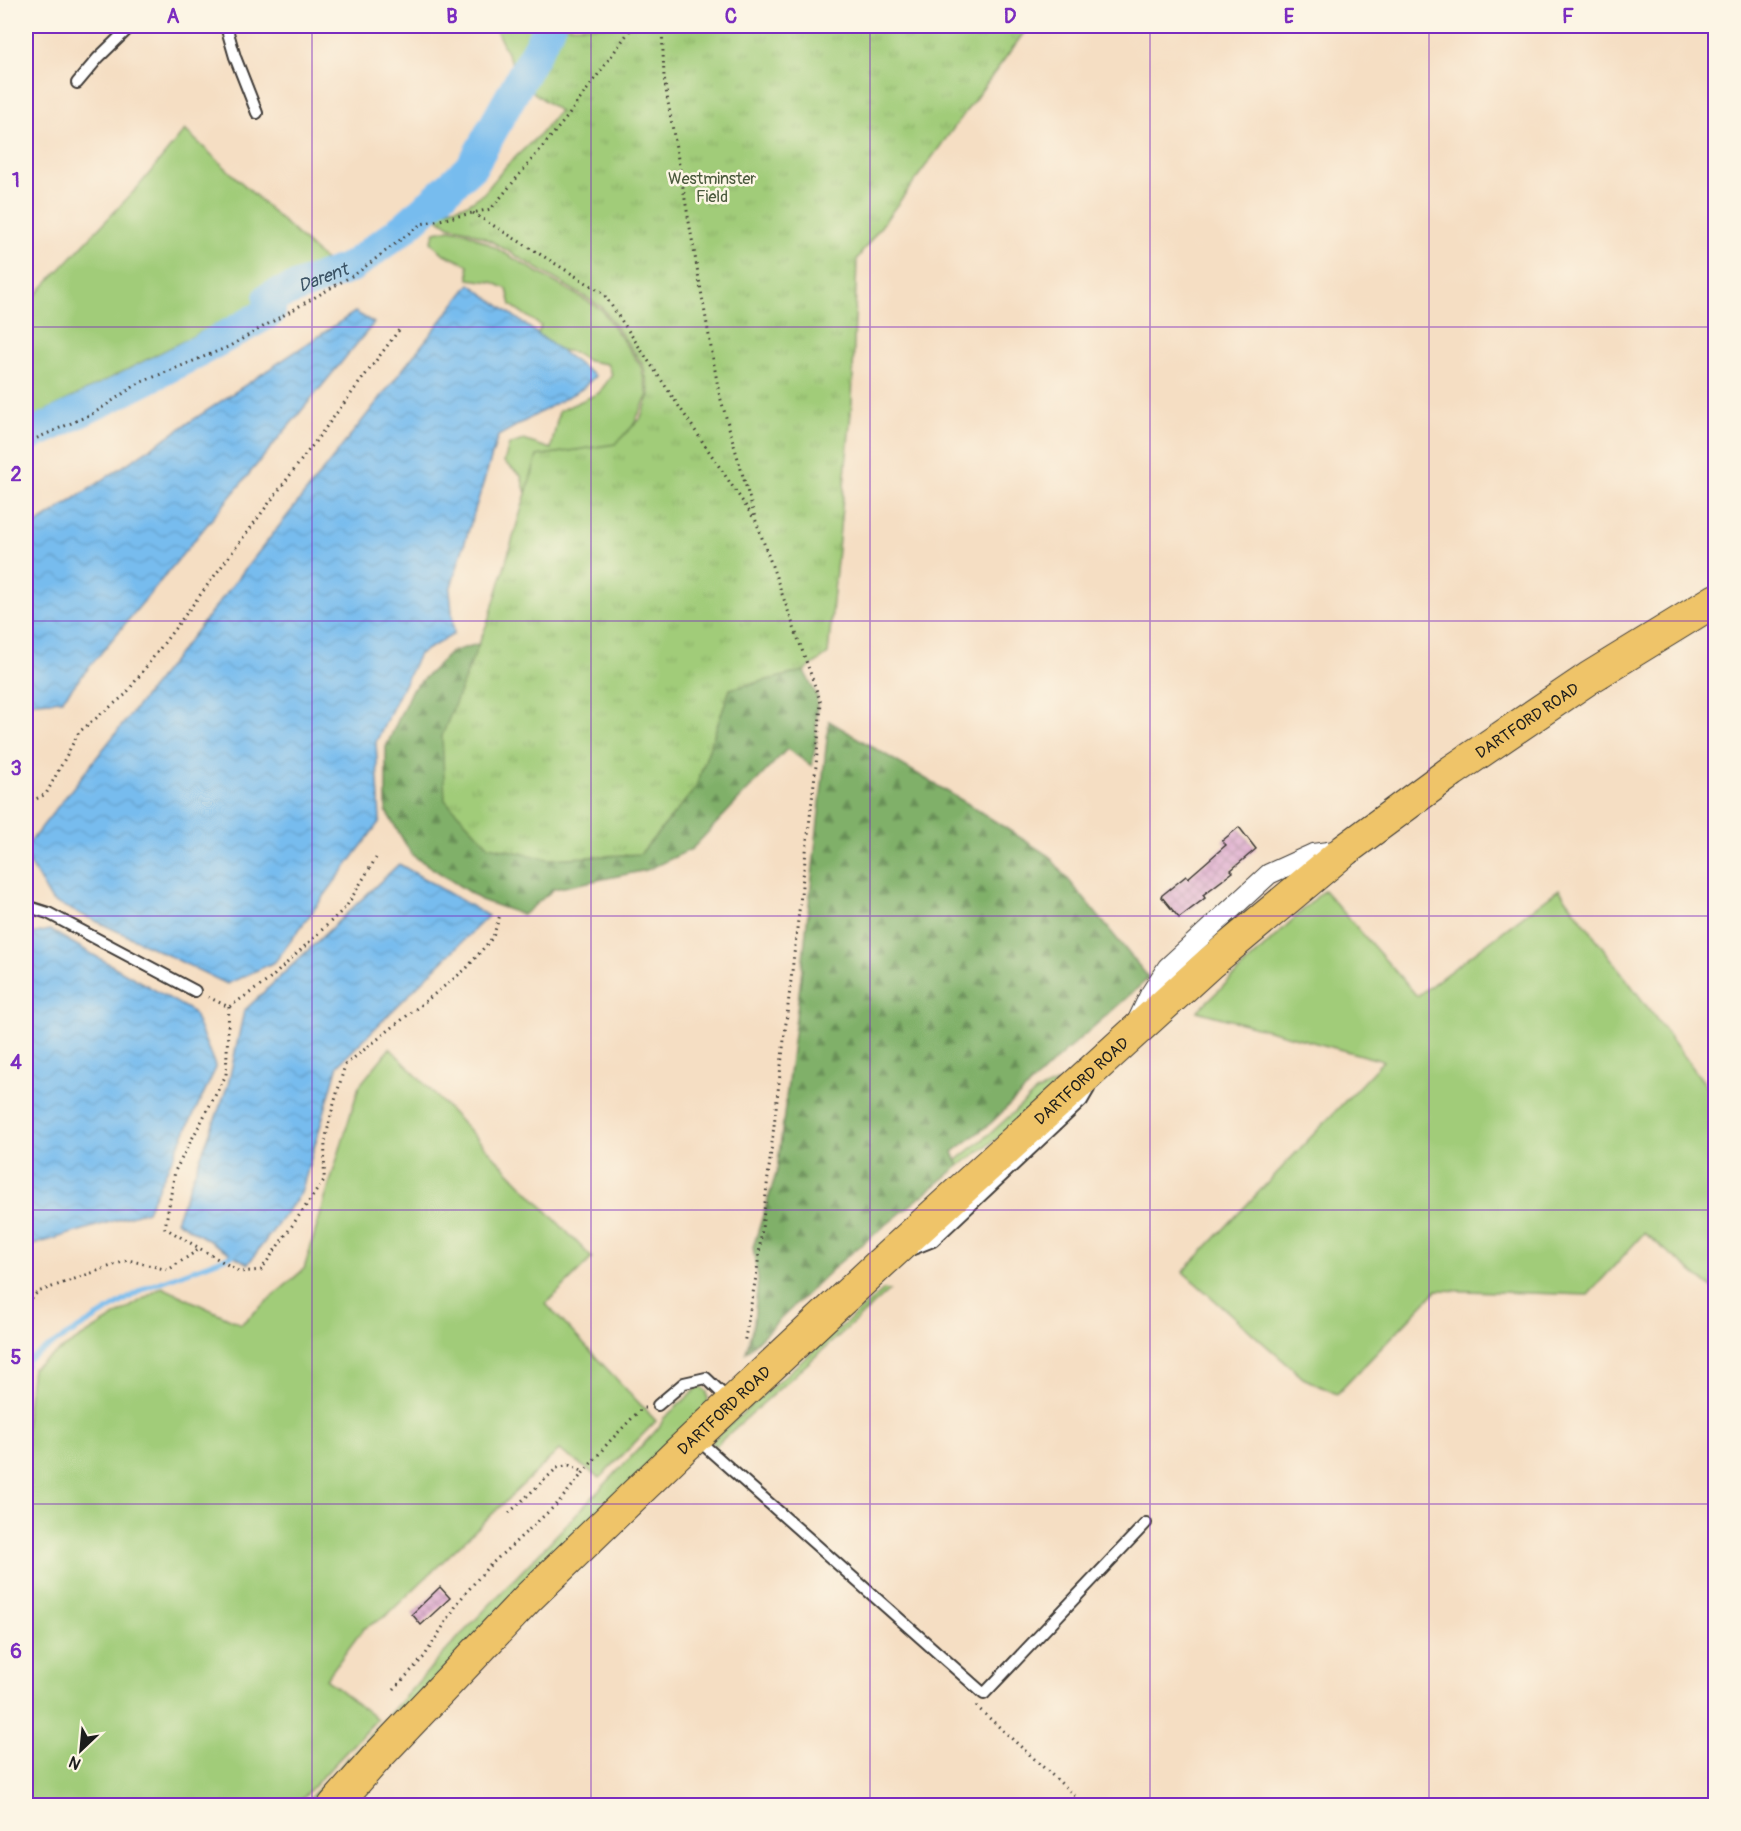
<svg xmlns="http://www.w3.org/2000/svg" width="1741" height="1831" viewBox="0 0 1741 1831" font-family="Pangolin,sans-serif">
  <defs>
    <pattern id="forest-firs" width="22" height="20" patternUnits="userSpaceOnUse" patternTransform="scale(1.5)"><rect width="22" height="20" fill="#80b069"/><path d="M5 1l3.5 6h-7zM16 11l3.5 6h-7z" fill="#688e56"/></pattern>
    <pattern id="park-tufts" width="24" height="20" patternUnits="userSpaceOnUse" patternTransform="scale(1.5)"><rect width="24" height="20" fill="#a1cc79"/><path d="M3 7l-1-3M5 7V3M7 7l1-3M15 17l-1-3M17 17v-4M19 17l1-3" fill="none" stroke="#8aaf68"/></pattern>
    <pattern id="water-waves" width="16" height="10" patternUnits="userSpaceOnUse" patternTransform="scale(1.5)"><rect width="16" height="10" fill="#77bcee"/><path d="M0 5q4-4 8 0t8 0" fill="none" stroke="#66a1cc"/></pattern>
    <pattern id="building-cross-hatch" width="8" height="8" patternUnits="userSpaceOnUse" patternTransform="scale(1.5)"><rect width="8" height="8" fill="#d79aca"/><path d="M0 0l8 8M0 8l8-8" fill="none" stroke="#ae7da3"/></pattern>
  </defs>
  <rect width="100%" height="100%" fill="#fcf5e5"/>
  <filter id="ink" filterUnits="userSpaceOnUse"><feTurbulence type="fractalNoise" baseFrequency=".0167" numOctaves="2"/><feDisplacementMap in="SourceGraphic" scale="12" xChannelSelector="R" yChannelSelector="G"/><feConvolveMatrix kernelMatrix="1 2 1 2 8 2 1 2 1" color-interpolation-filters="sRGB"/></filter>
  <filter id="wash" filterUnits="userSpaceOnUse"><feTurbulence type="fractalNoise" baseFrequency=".008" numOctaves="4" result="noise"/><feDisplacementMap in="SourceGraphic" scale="24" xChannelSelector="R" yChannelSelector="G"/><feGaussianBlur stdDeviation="1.35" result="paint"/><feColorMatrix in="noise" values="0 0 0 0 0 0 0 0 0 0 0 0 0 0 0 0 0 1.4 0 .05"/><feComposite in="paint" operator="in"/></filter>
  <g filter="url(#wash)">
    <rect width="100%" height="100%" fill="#f5dec3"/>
    <!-- grass -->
    <g fill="#a1cc79" stroke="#5e744a" stroke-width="1.5">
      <path d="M494,26H539L515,70Z"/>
      <path d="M185,130L331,266L26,421V305L138,187Z"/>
      <path d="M450,229L466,232L489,244L601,309L641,366L648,395L622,448L530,507L521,476L504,462L509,445L523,440L551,449L559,411L599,393L612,375L607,364L588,361L573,352L553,349L535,340L541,326L511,305L507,289L492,282L469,279L468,265L444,254L431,242L435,232Z"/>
      <path d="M1559,889L1711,1092L1715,1091V1290L1644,1233L1588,1295L1437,1290L1337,1394L1303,1378L1183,1272L1383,1061L1197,1011L1324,890L1417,996Z"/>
      <path d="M390,1048L592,1258L546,1304L656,1421L600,1478L559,1450L386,1616L363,1629L326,1679L377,1719L296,1805H26V1414L32,1368L162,1287L241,1324L304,1269L359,1086Z"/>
      <path d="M1058,1082L1033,1113L959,1166L956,1161L992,1132L1036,1092Z"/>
      <path d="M884,1290L889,1291L715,1446L711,1442L781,1379Z"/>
      <path d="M700,1386L707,1392L708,1401L706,1406L358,1757L353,1754L457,1639L653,1434L660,1426L664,1418Z"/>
      <path d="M349,1757L352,1760L310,1805H303Z"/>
    </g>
    <!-- forest -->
    <g fill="url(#forest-firs)" stroke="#4e6642" stroke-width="1.5">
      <path d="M495,639L548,859L640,854L695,789L730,689L804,671L817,696L816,742L812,766L787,749L692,849L647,870L554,889L523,915L481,900L412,855L386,811V747L411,691L451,652Z"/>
      <path d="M829,721L968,804L1049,856L1149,978L1058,1058L991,1123L953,1152L959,1166L839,1263L746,1352L754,1322L758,1279L753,1247L777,1171L801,977Z"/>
    </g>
    <!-- park -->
    <path fill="url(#park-tufts)" stroke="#5e744a" stroke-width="1.5" d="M556,26H1029L857,259L852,402L828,654L804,671L730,689L695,789L640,854L548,859L489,846L445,800L442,736L490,616L537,456L615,444L640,419L650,395L643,365L602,307L491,241L467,230L449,226L432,214L468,204L484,193L507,165L541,133L559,111L523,85Z"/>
    <!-- water -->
    <g fill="url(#water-waves)" stroke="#4a6c85" stroke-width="1.5">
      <path d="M470,284L595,376L582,389L498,436L450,590L454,634L419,654L376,742L380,821L275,962L227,984L128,936L52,901L26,857V847Z"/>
      <path d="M355,312L374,323L62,700L26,703V531Z"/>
      <path d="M399,864L488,916L338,1065L301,1193L248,1264L176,1221L228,1085L244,1011Z"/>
      <path d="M50,930L193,1012L216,1068L147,1211L26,1247V935Z"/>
    </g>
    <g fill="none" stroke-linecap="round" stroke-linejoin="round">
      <!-- stream -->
      <path stroke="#77bcee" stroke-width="5" d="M26,1365L27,1360L145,1288L233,1255"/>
      <!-- river -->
      <path stroke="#77bcee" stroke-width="32" id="s1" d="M26,437C109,399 190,357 270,312L269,298L351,267L405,227L472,166L550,26"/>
    </g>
    <g id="blocks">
      <!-- building -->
      <g fill="url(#building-cross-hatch)">
        <path d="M1239,827L1256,849L1231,870L1233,872L1203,895L1205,898L1179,918L1161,896L1186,876L1188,878L1226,845L1222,841Z"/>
        <path d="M440,1587L450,1598L421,1625L412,1614Z"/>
      </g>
    </g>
  </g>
  <g filter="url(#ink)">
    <use href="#blocks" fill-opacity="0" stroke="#3d3935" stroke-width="1.5"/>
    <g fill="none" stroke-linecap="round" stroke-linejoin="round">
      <defs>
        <g id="service">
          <path d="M226,26L235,57L257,113"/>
          <path d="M77,83L98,58L131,26"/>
          <path d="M26,906L48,913L195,991"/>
          <path d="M913,1249L933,1241L1082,1101L1089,1089"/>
          <path d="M658,1405L684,1383L706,1378L731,1402"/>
          <path d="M698,1440L984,1694L1146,1523"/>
        </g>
        <path id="minor" d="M1138,1020L1150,995L1168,967L1269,874L1313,854L1343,850"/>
        <g id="primary">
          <path id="s2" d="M334,1806L377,1757L528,1598L680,1451L880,1264L1210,963L1345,850L1452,771L1589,678L1716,600"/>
        </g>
      </defs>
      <!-- service casing -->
      <use href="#service" stroke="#3d3935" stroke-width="14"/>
      <!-- minor casing -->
      <use href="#minor" stroke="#3d3935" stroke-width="22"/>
      <!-- primary casing -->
      <use href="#primary" stroke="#3d3935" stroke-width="34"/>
      <!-- path -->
      <g stroke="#3d3935" stroke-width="3" stroke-dasharray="1.5 4.5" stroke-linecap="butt">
        <path d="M662,26L664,77L668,102L719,393L756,521L821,703L816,766L757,1271L744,1344"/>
        <path d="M473,213L603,293L753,517"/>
        <path d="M26,443L94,413L139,383L228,347L357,273L421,224L491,209L568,116L633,26"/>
        <path d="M26,804L46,794L79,732L125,695L399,330"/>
        <path d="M208,997L229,1007L269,980L346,907L376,858"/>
        <path d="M229,1007L226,1075L175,1171L165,1228L240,1272L261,1270L324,1180L325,1141L332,1111L345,1065L466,969L493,937L500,915"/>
        <path d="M26,1302L38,1292L128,1260L168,1270L201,1248"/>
        <path d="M509,1513L557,1468L569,1465L584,1472"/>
        <path d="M394,1689L424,1657L459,1601L487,1568L558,1503L608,1443L642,1408H645"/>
        <path d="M976,1706L1086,1806"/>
      </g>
      <!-- service -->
      <use href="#service" stroke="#fff" stroke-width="10"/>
      <!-- minor -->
      <use href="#minor" stroke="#fff" stroke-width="20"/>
      <!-- primary -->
      <use href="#primary" stroke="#efc469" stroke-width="32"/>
    </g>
  </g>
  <!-- grid -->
  <path fill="none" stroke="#7b2cbf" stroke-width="1.5" stroke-opacity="0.55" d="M312,26V1806M591,26V1806M870,26V1806M1150,26V1806M1429,26V1806M26,327H1716M26,621H1716M26,916H1716M26,1210H1716M26,1504H1716"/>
  <g text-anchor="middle" stroke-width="5" stroke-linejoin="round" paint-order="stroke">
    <!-- park labels -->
    <g font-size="16" fill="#4b5a3d" stroke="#fcf5e5">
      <text x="712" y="184">Westminster<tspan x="712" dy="18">Field</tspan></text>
    </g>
    <!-- street labels -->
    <g font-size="16" fill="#1c1c1c" stroke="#fcf5e5">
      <text dy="6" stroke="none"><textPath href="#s2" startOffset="1616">DARTFORD ROAD</textPath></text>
      <text dy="6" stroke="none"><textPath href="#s2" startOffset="1042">DARTFORD ROAD</textPath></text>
      <text dy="6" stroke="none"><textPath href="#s2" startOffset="556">DARTFORD ROAD</textPath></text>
    </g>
    <!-- water labels -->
    <g font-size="18" font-style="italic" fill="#3c5466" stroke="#fcf5e5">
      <text dy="6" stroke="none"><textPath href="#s1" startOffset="346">Darent</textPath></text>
    </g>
  </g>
  <!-- margin -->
  <rect width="1741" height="1831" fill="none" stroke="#fcf5e5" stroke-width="66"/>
  <!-- north arrow -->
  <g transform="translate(81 1750) rotate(206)" stroke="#fcf5e5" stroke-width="4.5" paint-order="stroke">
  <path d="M0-4.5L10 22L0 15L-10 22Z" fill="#1c1c1c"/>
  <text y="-9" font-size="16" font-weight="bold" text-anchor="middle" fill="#1c1c1c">N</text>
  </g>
  <rect x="33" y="33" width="1675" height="1765" fill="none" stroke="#7b2cbf" stroke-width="2"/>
  <g font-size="20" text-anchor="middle" font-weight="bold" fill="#7b2cbf">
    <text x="173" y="23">A</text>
    <text x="452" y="23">B</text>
    <text x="731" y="23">C</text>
    <text x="1010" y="23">D</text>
    <text x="1289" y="23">E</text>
    <text x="1568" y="23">F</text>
    <text x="16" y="187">1</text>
    <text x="16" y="481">2</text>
    <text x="16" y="775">3</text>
    <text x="16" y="1069">4</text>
    <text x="16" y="1364">5</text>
    <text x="16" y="1658">6</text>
  </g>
</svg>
